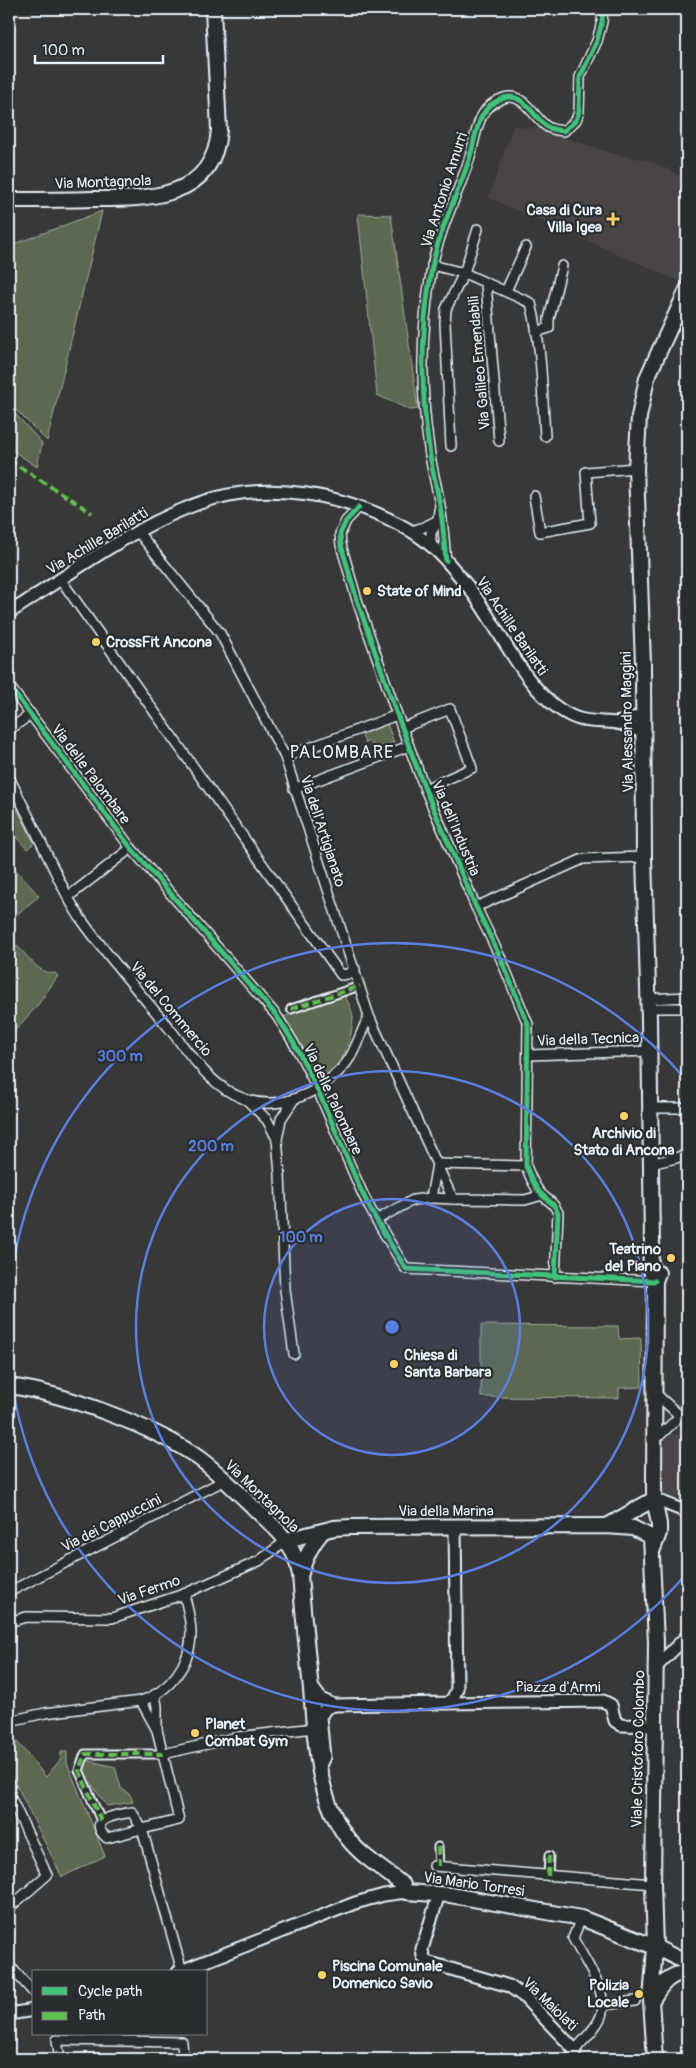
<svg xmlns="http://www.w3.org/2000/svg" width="696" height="2068" viewBox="0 0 696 2068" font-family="Pangolin,sans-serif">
  <rect width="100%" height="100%" fill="#393838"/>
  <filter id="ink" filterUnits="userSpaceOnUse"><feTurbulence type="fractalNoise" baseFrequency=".02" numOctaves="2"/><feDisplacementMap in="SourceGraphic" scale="10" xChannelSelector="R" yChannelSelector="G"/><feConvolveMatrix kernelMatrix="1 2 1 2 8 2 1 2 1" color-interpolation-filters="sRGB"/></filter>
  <g filter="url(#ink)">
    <!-- built -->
    <g fill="#4a4544">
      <path d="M513,126L539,129L610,153L647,160L687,178V276L684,283L489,198Z"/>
      <path d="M670,1434L687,1435V1469H683V1505L662,1497L663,1442Z"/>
    </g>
    <!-- green -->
    <g fill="#5c684f" stroke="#a2aca4">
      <path d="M102,211L47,441L9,403V246Z"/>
      <path d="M358,214L391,215L418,409L410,410L377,395Z"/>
      <path d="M9,407L42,443L37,467L9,448Z"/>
      <path d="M387,724L394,742L373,750L370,741L365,743L361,733Z"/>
      <path d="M9,792L34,843L27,849L9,829Z"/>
      <path d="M9,862L39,896L9,921Z"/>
      <path d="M9,928L12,932L13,943C26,951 38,976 55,973L58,976L37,1006L9,1037Z"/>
      <path d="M345,996C348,1002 353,1011 353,1018C352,1040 342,1070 320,1077L315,1074L283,1017Z"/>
      <path d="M481,1325L618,1326L619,1339L641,1338L642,1387L619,1388V1398L481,1397Z"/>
      <path d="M9,1732L46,1777L61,1759V1752H67V1763L105,1856L62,1877L9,1770Z"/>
      <path d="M86,1760L115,1767L121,1788L130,1795L133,1802L107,1806L83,1772Z"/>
    </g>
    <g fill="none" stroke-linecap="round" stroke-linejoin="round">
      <defs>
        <g id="pedestrian">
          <path d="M291,1009L360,986"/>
          <path d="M101,1821L79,1770L85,1754H163"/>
          <path d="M438,1847L439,1866"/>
          <path d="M548,1876L549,1856"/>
        </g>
        <g id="minor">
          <path d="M432,265L464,273L531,303C542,346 542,392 545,436"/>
          <path d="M486,284L499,441"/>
          <path d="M506,291L526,247"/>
          <path d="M536,332L549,328V319L562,266"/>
          <path d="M451,446L445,323L446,309L464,273L478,229"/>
          <path d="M534,496L540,532L590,523L586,472L636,468"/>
          <path d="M359,507L346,521L340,534L341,545L357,600L395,709L425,789L476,907L501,959L528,1024L526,1166C530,1176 534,1187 542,1195C550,1202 554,1203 558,1213L555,1277"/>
          <path d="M412,531L424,527L438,520L439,510"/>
          <path d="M138,532L220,633L285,757L369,1016L450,1193L454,1199L525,1200L542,1195"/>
          <path d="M431,545V533L438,520"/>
          <path d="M446,561C444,541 443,520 439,500C436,483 431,466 429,448C420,388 421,327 432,267C439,231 456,198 468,163C477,139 474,107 504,98C523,92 533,116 546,126C551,130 558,130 564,131L576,120L579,112L580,77L597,41L602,22L603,9"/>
          <path d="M61,580L341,975L348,974L355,969"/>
          <path d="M9,686L131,848L276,1015C313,1068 334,1131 361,1190C373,1217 390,1243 406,1269L655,1281"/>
          <path d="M402,728L450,709L472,768L425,789"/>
          <path d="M9,730L31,714"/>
          <path d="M285,757L397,715"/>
          <path d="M9,777C22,804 36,831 49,859C59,879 68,900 81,919C108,957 139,992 169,1028C190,1054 210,1086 242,1098C276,1112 317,1095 341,1069C355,1055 360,1033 369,1016"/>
          <path d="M294,789L409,746"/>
          <path d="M68,897L131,848"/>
          <path d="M476,907L583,859L644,857"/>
          <path d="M648,999L687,997"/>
          <path d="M648,1008H687"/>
          <path d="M528,1055L650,1051"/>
          <path d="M248,1101L267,1120L277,1139"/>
          <path d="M293,1101L281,1119L277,1139L280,1174L285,1290L294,1354"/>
          <path d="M650,1108H687"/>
          <path d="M650,1164L676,1158L687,1154"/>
          <path d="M431,1198L454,1199"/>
          <path d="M376,1220L413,1200L431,1198L437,1164L526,1166"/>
          <path d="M653,1391L680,1416L654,1441"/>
          <path d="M9,1592L225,1480"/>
          <path d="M9,1622L26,1617L112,1618L184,1594L259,1561L287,1540"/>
          <path d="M155,1696L157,1706V1730"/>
          <path d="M141,1701L157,1730L179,1820L142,1829L182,1971"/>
          <path d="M9,1721L45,1713L141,1701C169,1692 191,1664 191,1633C191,1620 187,1607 184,1594"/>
          <path d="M163,1754L238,1737L314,1728"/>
          <path d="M9,1794L47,1875L9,1908"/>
          <path d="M132,1812L142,1829L107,1838C84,1818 119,1815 132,1812Z"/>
          <path d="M434,1866L653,1884"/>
          <path d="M9,1965L34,1993"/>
          <path d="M604,2005L635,2001"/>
          <path d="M575,2050C583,2040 597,2028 601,2016C610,1993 583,1959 573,1938L581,1918"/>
          <path d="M60,2059L57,2040L182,2042L183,2059"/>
        </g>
        <g id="tertiary">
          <path d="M9,613C68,575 131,528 197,504C266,478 349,494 411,531C433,544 450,564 466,584C499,624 526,699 576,718C590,723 603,721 617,723C626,725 635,729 643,732"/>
          <path d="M617,723L643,715"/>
          <path d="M654,1499L687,1512"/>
          <path d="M655,1668L687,1636"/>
          <path d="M311,1685L321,1699L334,1705L448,1703L453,1698L457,1689L455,1527"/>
          <path d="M448,1703L603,1701L611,1705L615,1721L621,1725L654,1726"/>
          <path d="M321,1763L324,1757L320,1717L326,1708L334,1705"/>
          <path d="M439,1894L422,1949L423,1956L427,1962L509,1986L523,1996L575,2050L572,2059"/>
          <path d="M178,1972L355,1903L384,1895L406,1892"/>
          <path d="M9,2014L34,2010"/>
        </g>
        <g id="secondary">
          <path d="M9,200C37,200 65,200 93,199C147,199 214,200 219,130L213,9"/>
          <path d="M655,1281C648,1269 651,1256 652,1243L649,1020L644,857L643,664L636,468L639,417L647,378L687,290"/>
          <path d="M9,1386C63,1393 156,1427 200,1459C220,1474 237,1491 254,1508C278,1531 294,1541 300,1575C303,1613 307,1651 311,1689C315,1737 316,1791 343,1832C358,1855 382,1868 403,1885L406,1892L450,1895L581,1918L655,1947L687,1963"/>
          <path d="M607,1526L654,1499"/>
          <path d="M287,1540L334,1528L350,1527L607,1526L633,1528L651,1537L656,1642L653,1884L655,1947L651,2000L655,2059"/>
          <path d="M653,1549L659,1533V1524L654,1499V1482L655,1281L658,1273"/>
          <path d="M301,1573C305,1557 311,1545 322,1532"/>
          <path d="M652,2000C660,1987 669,1972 687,1973"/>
        </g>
      </defs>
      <!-- pedestrian casing -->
      <use href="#pedestrian" stroke="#e8f1f8" stroke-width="11"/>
      <!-- minor casing -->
      <use href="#minor" stroke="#e8f1f8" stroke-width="12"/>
      <!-- tertiary casing -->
      <use href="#tertiary" stroke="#e8f1f8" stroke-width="15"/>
      <!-- secondary casing -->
      <use href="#secondary" stroke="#e8f1f8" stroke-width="18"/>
      <!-- pedestrian -->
      <use href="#pedestrian" stroke="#2a2d2e" stroke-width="7"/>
      <!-- minor -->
      <use href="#minor" stroke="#2a2d2e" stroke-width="9"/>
      <!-- tertiary -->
      <use href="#tertiary" stroke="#2a2d2e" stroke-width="11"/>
      <!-- secondary -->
      <use href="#secondary" stroke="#2a2d2e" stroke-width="14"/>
      <!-- quiet -->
      <g stroke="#63c152" stroke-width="4" stroke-dasharray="8 4" stroke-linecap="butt">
        <path d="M9,460L92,513"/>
        <path d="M375,756L376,758"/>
        <path d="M291,1009L360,986"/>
        <path d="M101,1821L79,1770L85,1754H163"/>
        <path d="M438,1847L439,1866"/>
        <path d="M548,1876L549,1856"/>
      </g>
      <defs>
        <g id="cycleway">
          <path d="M359,507L346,521L340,534L341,545L357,600L395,709L425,789L476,907L501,959L528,1024L526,1166C530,1176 534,1187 542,1195C550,1202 554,1203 558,1213L555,1277"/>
          <path d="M446,561C444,541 443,520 439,500C436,483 431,466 429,448C420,388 421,327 432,267C439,231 456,198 468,163C477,139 474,107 504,98C523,92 533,116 546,126C551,130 558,130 564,131L576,120L579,112L580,77L597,41L602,22L603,9"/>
          <path d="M9,686L131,848L276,1015C313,1068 334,1131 361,1190C373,1217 390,1243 406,1269L655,1281"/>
        </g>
      </defs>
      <!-- cycleway casing -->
      <use href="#cycleway" stroke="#2a2d2e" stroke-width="8"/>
      <!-- cycleway -->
      <use href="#cycleway" stroke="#40c37c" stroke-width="5"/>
    </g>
  </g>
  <!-- distance rings -->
  <circle cx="392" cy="1327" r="128" fill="#5a7fe2" fill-opacity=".12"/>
  <g fill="none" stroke="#5a7fe2" stroke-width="2.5">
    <circle cx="392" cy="1327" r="128"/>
    <circle cx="392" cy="1327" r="256"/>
    <path d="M686 1574A384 384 0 0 1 9 1354M9 1300A384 384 0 0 1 686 1080"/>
  </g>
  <!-- markers -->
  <g fill="#ffd166" stroke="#2a2d2e" stroke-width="2">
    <path d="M610.5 211.5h5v5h5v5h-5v5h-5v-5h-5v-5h5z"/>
    <circle cx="367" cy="591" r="5"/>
    <circle cx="96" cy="642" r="5"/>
    <circle cx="624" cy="1116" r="5"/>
    <circle cx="671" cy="1258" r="5"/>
    <circle cx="394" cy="1364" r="5"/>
    <circle cx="195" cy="1733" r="5"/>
    <circle cx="322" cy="1975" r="5"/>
    <circle cx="639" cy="1994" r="5"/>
  </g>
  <g text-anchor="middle" stroke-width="4.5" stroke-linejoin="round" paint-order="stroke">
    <!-- street labels -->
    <g font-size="15" fill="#e8f1f8" stroke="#2a2d2e">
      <text transform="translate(103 182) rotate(-2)" y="5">Via Montagnola</text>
      <text transform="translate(444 190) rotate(-72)" y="5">Via Antonio Amurri</text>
      <text transform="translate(479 363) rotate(-95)" y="5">Via Galileo Emendabili</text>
      <text transform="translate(97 541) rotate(-31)" y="5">Via Achille Barilatti</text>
      <text transform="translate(512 626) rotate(56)" y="5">Via Achille Barilatti</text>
      <text transform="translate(627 722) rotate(-91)" y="5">Via Alessandro Maggini</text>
      <text transform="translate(91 774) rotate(53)" y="5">Via delle Palombare</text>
      <text transform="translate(456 828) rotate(67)" y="5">Via dell'Industria</text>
      <text transform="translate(323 831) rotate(72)" y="5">Via dell'Artigianato</text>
      <text transform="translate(171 1009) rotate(50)" y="5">Via del Commercio</text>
      <text transform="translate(588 1039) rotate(-2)" y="5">Via della Tecnica</text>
      <text transform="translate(333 1099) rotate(65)" y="5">Via delle Palombare</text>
      <text transform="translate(262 1496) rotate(44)" y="5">Via Montagnola</text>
      <text x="446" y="1516">Via della Marina</text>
      <text transform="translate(111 1523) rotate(-27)" y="5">Via dei Cappuccini</text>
      <text transform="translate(149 1590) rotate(-19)" y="5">Via Fermo</text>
      <text x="558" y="1692">Piazza d'Armi</text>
      <text transform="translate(638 1749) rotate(-89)" y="5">Viale Cristoforo Colombo</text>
      <text transform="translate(474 1884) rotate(8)" y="5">Via Mario Torresi</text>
      <text transform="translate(550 2004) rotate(44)" y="5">Via Maiolati</text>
    </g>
    <!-- poi labels -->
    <g font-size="15" font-weight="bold" fill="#e8f1f8" stroke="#2a2d2e" text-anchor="start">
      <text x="602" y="215" text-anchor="end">Casa di Cura<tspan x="602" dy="17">Villa Igea</tspan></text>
      <text x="377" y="596">State of Mind</text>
      <text x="106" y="647">CrossFit Ancona</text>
      <text x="624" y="1138" text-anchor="middle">Archivio di<tspan x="624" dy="17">Stato di Ancona</tspan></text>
      <text x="661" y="1254" text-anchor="end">Teatrino<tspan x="661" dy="17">del Piano</tspan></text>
      <text x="404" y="1360">Chiesa di<tspan x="404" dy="17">Santa Barbara</tspan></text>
      <text x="205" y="1729">Planet<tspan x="205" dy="17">Combat Gym</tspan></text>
      <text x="332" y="1971">Piscina Comunale<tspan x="332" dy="17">Domenico Savio</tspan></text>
      <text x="629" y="1990" text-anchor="end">Polizia<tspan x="629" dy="17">Locale</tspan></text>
    </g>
    <!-- quarter labels -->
    <g font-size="18" letter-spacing="1" fill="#e8f1f8" stroke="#2a2d2e">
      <text x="342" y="758">PALOMBARE</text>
    </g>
  </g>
  <circle cx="392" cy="1327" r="8" fill="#5a7fe2" stroke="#2a2d2e" stroke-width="2.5"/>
  <g font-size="15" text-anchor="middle" font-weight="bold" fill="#5a7fe2" stroke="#2a2d2e" stroke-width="4.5" stroke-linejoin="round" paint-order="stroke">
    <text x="120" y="1061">300 m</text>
    <text x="211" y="1151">200 m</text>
    <text x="301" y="1242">100 m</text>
  </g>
  <!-- margin -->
  <rect width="696" height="2068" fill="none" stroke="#2a2d2e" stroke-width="30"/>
  <rect x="15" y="15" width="666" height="2038" fill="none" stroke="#e8f1f8" stroke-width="2" filter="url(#ink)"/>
  <!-- legend -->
  <rect x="32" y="1970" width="175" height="65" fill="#2a2d2e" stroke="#767b7f"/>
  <rect x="42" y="1987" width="25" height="8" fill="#40c37c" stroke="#767b7f"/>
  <text x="78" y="1996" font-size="15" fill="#e8f1f8">Cycle path</text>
  <rect x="42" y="2012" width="25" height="8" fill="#63c152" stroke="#767b7f"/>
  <text x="78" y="2020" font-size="15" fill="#e8f1f8">Path</text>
  <!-- scale -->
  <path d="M35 55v8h128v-8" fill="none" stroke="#e8f1f8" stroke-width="2.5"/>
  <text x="42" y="55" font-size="15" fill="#e8f1f8" stroke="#2a2d2e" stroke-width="4" paint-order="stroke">100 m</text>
</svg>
